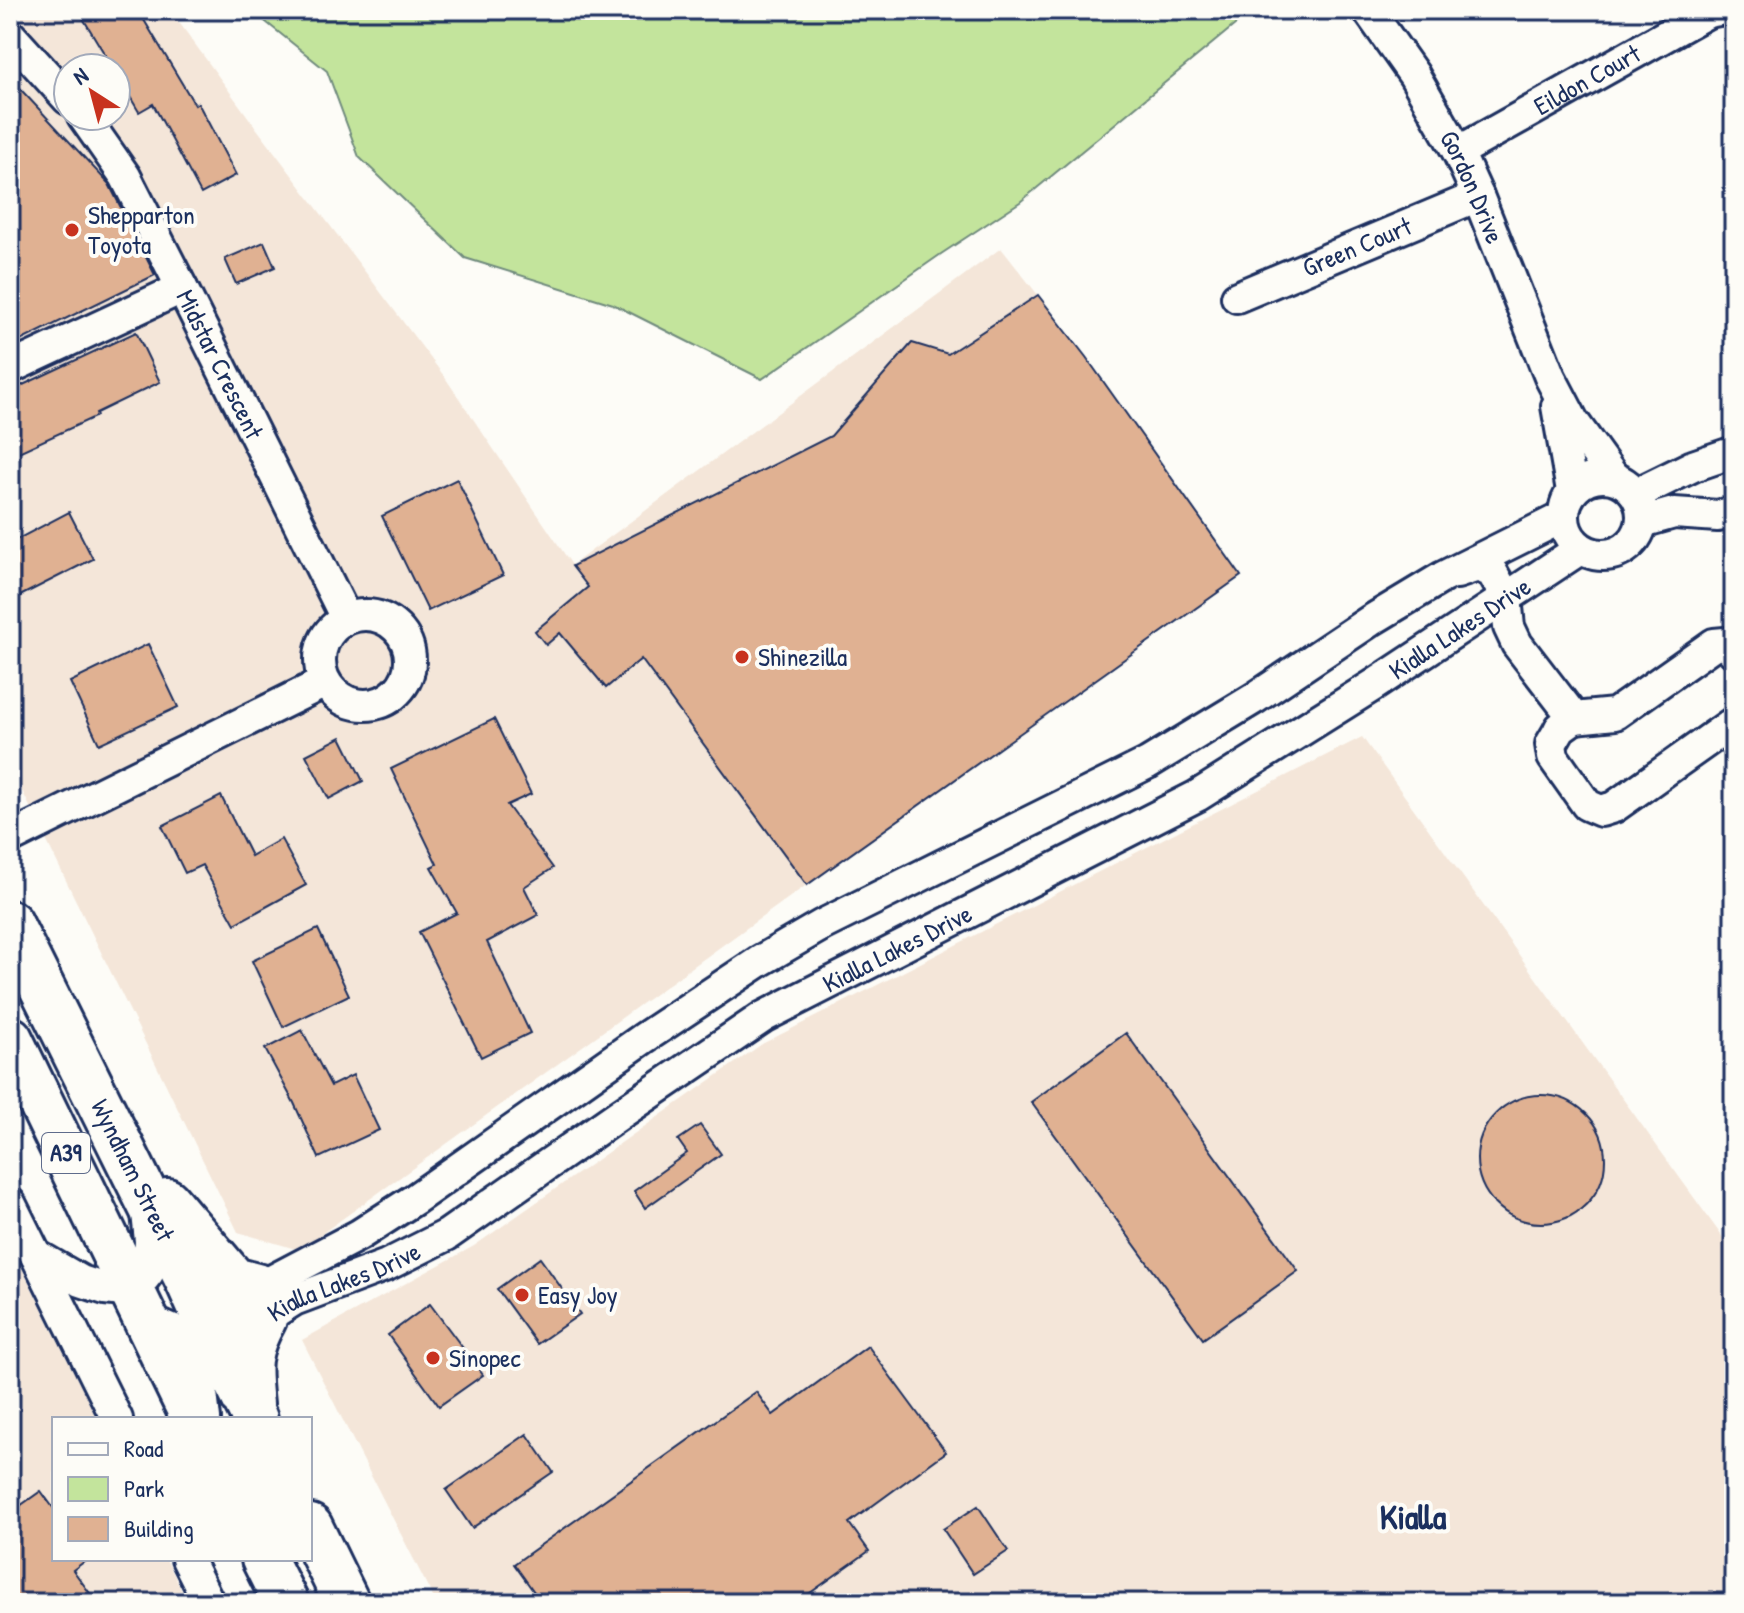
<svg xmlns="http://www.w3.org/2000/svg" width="1744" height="1613" viewBox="0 0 1744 1613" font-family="'Patrick Hand',sans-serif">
  <rect width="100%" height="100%" fill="#fdfcf7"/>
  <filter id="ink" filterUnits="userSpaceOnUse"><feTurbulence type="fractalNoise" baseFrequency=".0125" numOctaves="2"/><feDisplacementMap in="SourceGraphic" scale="16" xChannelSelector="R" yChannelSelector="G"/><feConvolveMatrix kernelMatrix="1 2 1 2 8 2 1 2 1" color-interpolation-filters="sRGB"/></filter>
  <g filter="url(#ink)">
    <!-- built -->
    <g fill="#f4e6d9" fill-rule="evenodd">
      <path d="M10,10H170L254,125L444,376L572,565L1001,248L1038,295L1241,576L940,789L299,1250L238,1232L10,766ZM68,68H116V116H68Z"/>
      <path d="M1362,737L1734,1253V1603H436L302,1340L474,1246L762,1044Z"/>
      <path d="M10,1244L97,1419H54V1559H166L188,1603H10Z"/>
    </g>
    <!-- green -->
    <path fill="#c3e49c" stroke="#6f8a7d" stroke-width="2" d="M251,10H1253L1020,202L941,254L762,379L613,304L465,258L359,157L327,71Z"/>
    <!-- building -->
    <g fill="#e0b192" stroke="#1b2f5e" stroke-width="2">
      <path d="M78,10H138L195,105L198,103L236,175L201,194L153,104L139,112L116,73V68H113Z"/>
      <path d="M10,78L109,184L155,275L10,346Z"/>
      <path d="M264,242L275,267L236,284L225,259Z"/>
      <path d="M1038,295L1086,357L1241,576L807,885L641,659L606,688L560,633L546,645L535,631L588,587L572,566L831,436L912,343L948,354Z"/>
      <path d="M136,332L160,382L96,413L97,416L10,456V391Z"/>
      <path d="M457,479L503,575L428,611L382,516Z"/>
      <path d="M69,512L93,559L10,601V543Z"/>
      <path d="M148,644L178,707L99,744L70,682Z"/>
      <path d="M494,719L531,794L507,805L553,868L524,887L538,915L487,942L530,1033L481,1057L419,932L457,913L431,867L437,864L391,769Z"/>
      <path d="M341,737L363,781L329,799L306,755Z"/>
      <path d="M221,796L251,856L281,839L306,885L235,924L202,865L185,873L162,826Z"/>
      <path d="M318,929L349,995L283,1027L252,961Z"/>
      <path d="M302,1030L331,1086L353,1075L379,1130L319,1158L294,1103L265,1049Z"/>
      <path d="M1126,1033L1298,1271L1203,1339L1031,1102Z"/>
      <circle cx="1541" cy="1159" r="64"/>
      <path d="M700,1125L721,1154L645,1208L634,1191L687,1153L678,1140Z"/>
      <path d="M540,1258L580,1314L537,1344L497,1289Z"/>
      <path d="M430,1304L483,1375L439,1406L388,1335Z"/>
      <path d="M868,1346L946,1452L849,1523L869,1551L796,1603H542L514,1564L756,1392L773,1415Z"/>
      <path d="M527,1434L553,1472L472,1528L446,1490Z"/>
      <path d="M41,1491L54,1509V1559H88L73,1570L97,1603H10V1513Z"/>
      <path d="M978,1506L1008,1551L973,1574L943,1529Z"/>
    </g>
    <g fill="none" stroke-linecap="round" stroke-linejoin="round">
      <defs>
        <g id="minor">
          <path id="s1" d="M1368,10L1414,75L1458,152L1478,196L1550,377L1573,421L1614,478"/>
          <path d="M10,35L68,99"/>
          <path id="s2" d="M83,116L125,176L182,288L346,618"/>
          <path id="s3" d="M1458,152L1708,12L1719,10"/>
          <path id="s4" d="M1237,297L1478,196"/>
          <path d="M10,368L182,288"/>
          <path d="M1557,406L1572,491"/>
          <circle cx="1603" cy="516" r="39"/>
          <path d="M1636,494L1693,466L1734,452"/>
          <path d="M1642,522L1674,513L1718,516L1734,512"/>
          <path d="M1457,573L1478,566L1492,572L1506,597L1509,627L1517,644L1574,718L1615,714L1714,644L1725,643L1734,652"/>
          <circle cx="365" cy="660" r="45"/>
          <path d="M1574,718L1560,728L1558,732L1551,744L1553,757L1587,805L1601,811L1614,807L1734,722"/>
          <path d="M10,838L325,682"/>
          <path d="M10,1203L117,1419"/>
          <path d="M36,1255L81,1281L105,1289L133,1292L149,1272L150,1241L147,1213"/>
          <path id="s5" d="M146,1319L174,1331L232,1332L251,1327L294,1300L387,1265L447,1235L620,1114L763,1017L1197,796L1374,685L1580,549"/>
          <path d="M205,1419L197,1350L227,1307L260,1287L359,1235L415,1199L644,1038L760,961L822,925L1148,763L1255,698L1370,621L1443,577L1563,517"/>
          <path d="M187,1559L209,1603"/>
        </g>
        <g id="highway">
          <path id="s6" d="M10,923L188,1281L210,1330L255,1419"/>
          <path d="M10,1039L194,1419"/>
          <path d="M167,1201L234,1280L260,1287"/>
          <path d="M251,1404C247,1367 245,1353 264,1319"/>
          <path d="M310,1527L347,1603"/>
          <path d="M264,1559L286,1603"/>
        </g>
      </defs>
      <!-- minor casing -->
      <use href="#minor" stroke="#1b2f5e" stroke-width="36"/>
      <!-- highway casing -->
      <use href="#highway" stroke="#1b2f5e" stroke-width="50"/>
      <!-- minor -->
      <use href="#minor" stroke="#fdfcf7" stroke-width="30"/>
      <!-- highway -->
      <use href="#highway" stroke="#fdfcf7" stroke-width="44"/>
    </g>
  </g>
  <!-- markers -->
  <g fill="#c8321e" stroke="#fdfcf7" stroke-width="3">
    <circle cx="72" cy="230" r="8"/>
    <circle cx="742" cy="657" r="8"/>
    <circle cx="522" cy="1295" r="8"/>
    <circle cx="433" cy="1358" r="8"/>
  </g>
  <g text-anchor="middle" stroke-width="8" stroke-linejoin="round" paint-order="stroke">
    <!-- shield labels -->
    <rect fill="#fdfcf7" stroke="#5f6c8c" stroke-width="2" x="42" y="1133" width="48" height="40" rx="6"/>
    <g font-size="24" font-weight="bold" fill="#1b2f5e">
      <text x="66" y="1161">A39</text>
    </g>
    <!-- street labels -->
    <g font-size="26" fill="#1b2f5e" stroke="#fdfcf7">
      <text dy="9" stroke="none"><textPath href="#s3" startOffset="148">Eildon Court</textPath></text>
      <text dy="9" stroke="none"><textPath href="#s1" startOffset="206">Gordon Drive</textPath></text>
      <text dy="9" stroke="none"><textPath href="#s4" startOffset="130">Green Court</textPath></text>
      <text dy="9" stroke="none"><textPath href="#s2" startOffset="284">Midstar Crescent</textPath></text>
      <text dy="9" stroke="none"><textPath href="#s5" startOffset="1508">Kialla Lakes Drive</textPath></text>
      <text dy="9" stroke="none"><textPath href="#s5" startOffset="860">Kialla Lakes Drive</textPath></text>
      <text dy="9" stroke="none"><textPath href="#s6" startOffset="276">Wyndham Street</textPath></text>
      <text dy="9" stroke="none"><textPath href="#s5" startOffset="212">Kialla Lakes Drive</textPath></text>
    </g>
    <!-- poi labels -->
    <g font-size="26" fill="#1b2f5e" stroke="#fdfcf7" text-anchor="start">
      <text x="88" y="224">Shepparton<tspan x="88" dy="30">Toyota</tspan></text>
      <text x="758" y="666">Shinezilla</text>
      <text x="538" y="1304">Easy Joy</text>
      <text x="449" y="1367">Sinopec</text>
    </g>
    <!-- district labels -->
    <g font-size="34" font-weight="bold" fill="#1b2f5e" stroke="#fdfcf7">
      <text x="1413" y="1529">Kialla</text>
    </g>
  </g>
  <!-- margin -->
  <rect width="1744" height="1613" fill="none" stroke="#fdfcf7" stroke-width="40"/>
  <rect x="20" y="20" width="1704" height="1573" fill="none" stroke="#1b2f5e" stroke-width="3" filter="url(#ink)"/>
  <!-- legend -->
  <rect x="52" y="1417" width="260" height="144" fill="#fdfcf7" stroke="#a3aaba" stroke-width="2"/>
  <rect x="68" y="1443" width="40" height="12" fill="#fdfcf7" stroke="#a3aaba" stroke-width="2"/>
  <text x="124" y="1457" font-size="24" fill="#1b2f5e">Road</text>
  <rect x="68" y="1477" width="40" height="24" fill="#c3e49c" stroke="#a3aaba" stroke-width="2"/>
  <text x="124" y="1497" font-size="24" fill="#1b2f5e">Park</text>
  <rect x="68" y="1517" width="40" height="24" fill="#e0b192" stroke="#a3aaba" stroke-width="2"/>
  <text x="124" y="1537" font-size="24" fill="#1b2f5e">Building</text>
  <!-- north arrow -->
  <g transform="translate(92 92) rotate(324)"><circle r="38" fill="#fdfcf7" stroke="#a3aaba" stroke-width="2"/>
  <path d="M0-6L14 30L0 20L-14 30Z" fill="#c8321e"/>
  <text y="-12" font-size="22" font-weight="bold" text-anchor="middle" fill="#1b2f5e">N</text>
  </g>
</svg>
